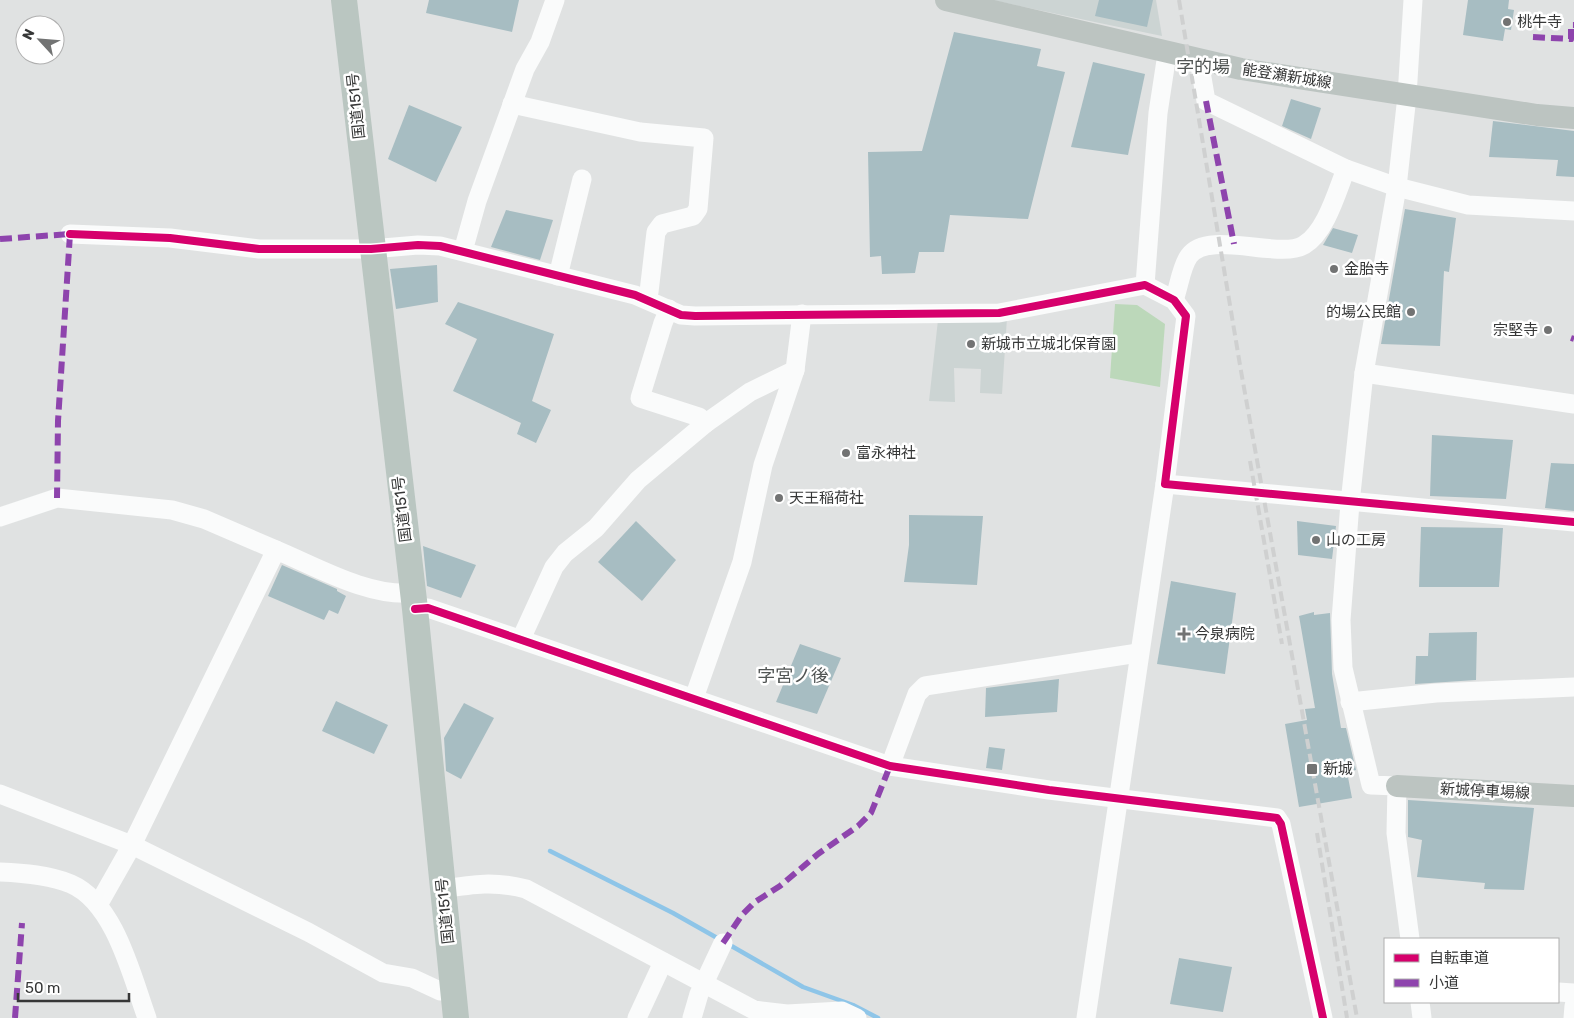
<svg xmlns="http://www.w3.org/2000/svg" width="1574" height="1018" viewBox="0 0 1574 1018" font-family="Rubik,'Noto Sans JP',sans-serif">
  <rect width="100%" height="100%" fill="#e0e2e2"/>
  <!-- built -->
  <g fill="#ccd4d3">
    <path d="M992,0H1156L1162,36L1090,21Z"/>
    <path d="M1007,318L1002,394L980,393L981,369L954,368L955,402L929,401L938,320Z"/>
  </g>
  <!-- green -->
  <path fill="#bcd8ba" d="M1115,304L1137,305L1165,324L1160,387L1110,378Z"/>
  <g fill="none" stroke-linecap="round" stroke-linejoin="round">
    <!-- stream -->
    <g stroke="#8ec5e8" stroke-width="4.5">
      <path d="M550,851L673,913L719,939"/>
      <path d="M728,944L803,987L853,1005L878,1018"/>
    </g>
  </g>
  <!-- building -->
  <g fill="#a7bdc2">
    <path d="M429,0H519L512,32L426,13Z"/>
    <path d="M1099,0H1153L1147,27L1095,16Z"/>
    <path d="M1468,0H1509L1508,9L1514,10L1511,30L1505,29L1503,41L1463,35Z"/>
    <path d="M954,32L1041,49L1037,66L1065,72L1028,219L950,215L944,252H919L915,273L882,274L881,256L870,257L868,152L922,151Z"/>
    <path d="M1093,62L1145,74L1128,155L1071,147Z"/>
    <path d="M1291,99L1321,108L1311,139L1282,126Z"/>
    <path d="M409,105L462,127L436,182L388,159Z"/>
    <path d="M1493,121L1574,131V177L1556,176L1558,160L1489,157Z"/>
    <path d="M1405,209L1456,218L1449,272L1444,271L1440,346L1381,344Z"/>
    <path d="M506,210L553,220L540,260L491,247Z"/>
    <path d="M1333,228L1358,235L1352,253L1323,245Z"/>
    <path d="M437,265L438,302L396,309L390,269Z"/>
    <path d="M458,302L554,334L532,401L551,410L536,443L517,434L521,423L453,391L477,339L445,324Z"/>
    <path d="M1432,435L1513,440L1506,499L1430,496Z"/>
    <path d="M1551,463L1574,464V511L1545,508Z"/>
    <path d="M909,515L983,516L977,585L904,582L909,545Z"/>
    <path d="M636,521L676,560L642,601L598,562Z"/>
    <path d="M1297,521L1336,526L1332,559L1298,555Z"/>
    <path d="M1421,527L1503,528L1499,587H1419Z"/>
    <path d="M423,546L476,565L461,598L427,586Z"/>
    <path d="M282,565L337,589V591L346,596L338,614L329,610L324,620L268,596Z"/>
    <path d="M1171,581L1236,593L1225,674L1157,664Z"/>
    <path d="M1314,612V615L1330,613L1332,674L1341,728H1346L1356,770L1347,772L1352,798L1299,807L1285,724L1307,720L1305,709L1315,708L1299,616Z"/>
    <path d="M1477,632L1476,680L1415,684L1416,656H1428L1429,633Z"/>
    <path d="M800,644L841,658L817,714L776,702Z"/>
    <path d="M1059,679L1057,712L985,717L986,688Z"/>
    <path d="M336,701L388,725L374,754L322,731Z"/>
    <path d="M464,703L494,718L461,779L446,771L444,738Z"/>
    <path d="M989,747L1005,749L1002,770L986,768Z"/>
    <path d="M1408,800L1534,808L1524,890L1484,889L1485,883L1417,877L1422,840L1408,837Z"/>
    <path d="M1179,958L1232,967L1223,1012L1170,1004Z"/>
  </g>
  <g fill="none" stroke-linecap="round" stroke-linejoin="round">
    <!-- minor -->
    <g stroke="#fafbfb" stroke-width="19">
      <path d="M1199,60L1206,101L1346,169L1397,187L1468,205L1574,211"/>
      <path d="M512,104L640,132L704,138L698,209L693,216L662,224L656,232L649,292L646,299"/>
      <path d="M70,234L170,238L259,249H371L418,245L440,246L635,295L681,315L695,316L999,313L1145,285L1174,300L1186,316L1165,484L1574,522"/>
      <path d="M463,251L477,201L525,69L540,42L555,0"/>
      <path d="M558,276L582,179"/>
      <path d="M1145,285L1158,113L1167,54"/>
      <path d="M1174,300C1179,287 1181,267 1189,256C1208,229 1280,260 1304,245C1326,232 1337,191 1346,169"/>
      <path d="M669,309L663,323L640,398L699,417L706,423"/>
      <path d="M1364,373L1574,404"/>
      <path d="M0,517L57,498L172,510L204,519L276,550"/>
      <path d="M415,609L428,608L890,766L1049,790L1277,818L1281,824L1323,1018"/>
      <path d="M521,639L554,567L565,553L596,528L638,480L706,423L750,392L795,370L802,314"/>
      <path d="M694,698L742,562L763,465L795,370"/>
      <path d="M1350,702L1436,693L1574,687"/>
      <path d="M890,766L917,694L925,686L1138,653"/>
      <path d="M0,794L132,845L308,932L383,973L412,978L440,991L453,990"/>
      <path d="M0,872C24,873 49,875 71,884C115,903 132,977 147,1018"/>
      <path d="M443,889C474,884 495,881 526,889L754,1010L787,1014L842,1011L857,1018"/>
      <path d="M98,905L132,845L276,550C317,567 368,597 413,593"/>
      <path d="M1410,939L1396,833L1397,786L1371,785L1343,668L1341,620L1350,503L1364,373L1397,187L1407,96L1413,0"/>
      <path d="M1558,992L1574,993"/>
      <path d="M1420,1002L1422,1018"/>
      <path d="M637,1018L663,962"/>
      <path d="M692,1018L699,994L723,943"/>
      <path d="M1086,1018L1165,484"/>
      <path d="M1573,1018L1574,1006"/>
    </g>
    <!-- major -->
    <g stroke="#bcc4c1" stroke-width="22">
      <path d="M946,0L1241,69L1537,115L1574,118"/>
      <path d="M1397,786L1574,796"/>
    </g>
    <!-- highway -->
    <path stroke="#bac6c1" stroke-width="26" d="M344,0L415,609L456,1018"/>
    <!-- rail -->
    <g stroke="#cfd0d0" stroke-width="4" stroke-dasharray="10 5" stroke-linecap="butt">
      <path d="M1179,0L1241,371L1357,1018"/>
      <path d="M1250,461L1282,644"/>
      <path d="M1317,833L1347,1018"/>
    </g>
    <!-- quiet -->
    <g stroke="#8e44ad" stroke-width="6" stroke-dasharray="12 6" stroke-linecap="butt">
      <path d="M1533,37L1571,39V25H1574"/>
      <path d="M1206,101L1234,244"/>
      <path d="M0,239L70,234L58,421L57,498"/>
      <path d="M1571,338L1574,339"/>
      <path d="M723,943L742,915L755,902L780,886L818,854L858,826L871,813L890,766"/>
      <path d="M15,1018L22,923"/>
    </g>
    <defs>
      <g id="cycleway">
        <path d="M70,234L170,238L259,249H371L418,245L440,246L635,295L681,315L695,316L999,313L1145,285L1174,300L1186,316L1165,484L1574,522"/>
        <path d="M415,609L428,608L890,766L1049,790L1277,818L1281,824L1323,1018"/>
      </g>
    </defs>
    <!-- cycleway casing -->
    <use href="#cycleway" stroke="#fff" stroke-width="11"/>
    <!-- cycleway -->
    <use href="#cycleway" stroke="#d6006c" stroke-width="8"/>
  </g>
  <!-- markers -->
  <g fill="#727373" stroke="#fff" stroke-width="2">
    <circle cx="1507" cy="22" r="5"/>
    <circle cx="1334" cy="269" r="5"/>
    <circle cx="1411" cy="312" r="5"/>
    <circle cx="1548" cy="330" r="5"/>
    <circle cx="971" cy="344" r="5"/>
    <circle cx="846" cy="453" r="5"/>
    <circle cx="779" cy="498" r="5"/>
    <circle cx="1316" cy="540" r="5"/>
    <path d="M1181.5 626.5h5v5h5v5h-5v5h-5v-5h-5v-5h5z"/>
    <rect x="1306" y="763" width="12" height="12" rx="2.5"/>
  </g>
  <g text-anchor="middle" stroke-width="5" stroke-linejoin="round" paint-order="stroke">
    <!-- poi labels -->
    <g font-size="15" fill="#363737" stroke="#fff" text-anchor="start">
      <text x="1517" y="27">桃牛寺</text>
      <text x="1344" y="274">金胎寺</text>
      <text x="1401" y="317" text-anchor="end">的場公民館</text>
      <text x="1538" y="335" text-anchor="end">宗堅寺</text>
      <text x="981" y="349">新城市立城北保育園</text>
      <text x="856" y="458">富永神社</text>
      <text x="789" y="503">天王稲荷社</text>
      <text x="1326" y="545">山の工房</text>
      <text x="1195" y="639">今泉病院</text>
      <text x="1323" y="774">新城</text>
    </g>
    <!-- street labels -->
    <g font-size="15" fill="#363737" stroke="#fff">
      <text transform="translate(1287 76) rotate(9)" y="5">能登瀬新城線</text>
      <text transform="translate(356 106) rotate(-96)" y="5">国道151号</text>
      <text transform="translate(402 509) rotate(-97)" y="5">国道151号</text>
      <text transform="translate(1485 791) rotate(3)" y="5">新城停車場線</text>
      <text transform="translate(445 911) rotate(-96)" y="5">国道151号</text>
    </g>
    <!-- quarter labels -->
    <g font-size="18" fill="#515554" stroke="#fff">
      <text x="1203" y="73">字的場</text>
      <text x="793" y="682">字宮ノ後</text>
    </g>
  </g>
  <!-- legend -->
  <rect x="1384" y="938" width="175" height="65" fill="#ffffff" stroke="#afafaf"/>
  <rect x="1394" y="954" width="25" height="8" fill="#d6006c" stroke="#afafaf"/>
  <text x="1429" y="963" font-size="15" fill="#363737">自転車道</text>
  <rect x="1394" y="979" width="25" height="8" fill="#8e44ad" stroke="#afafaf"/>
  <text x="1429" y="988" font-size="15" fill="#363737">小道</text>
  <!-- north arrow -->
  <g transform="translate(40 40) rotate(296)"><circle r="24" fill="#ffffff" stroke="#afafaf"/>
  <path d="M0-4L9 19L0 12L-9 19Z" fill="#727373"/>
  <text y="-8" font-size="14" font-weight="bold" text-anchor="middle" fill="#363737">N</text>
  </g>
  <!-- scale -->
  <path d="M18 993v8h111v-8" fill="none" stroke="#363737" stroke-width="2.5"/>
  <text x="25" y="993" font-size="15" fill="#363737" stroke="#ffffff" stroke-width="4" paint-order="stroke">50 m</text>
</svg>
